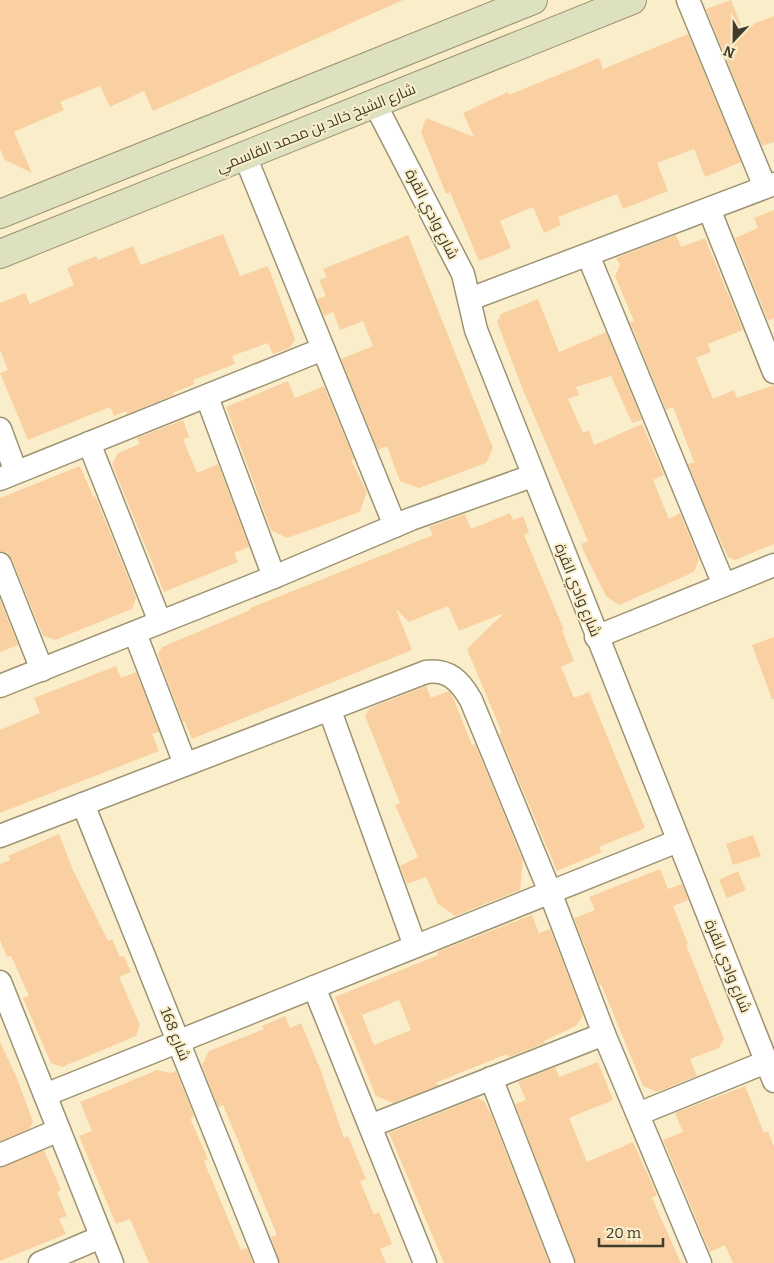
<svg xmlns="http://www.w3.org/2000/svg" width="774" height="1263" viewBox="0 0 774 1263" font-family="Bitter,Cairo,serif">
  <rect width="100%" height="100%" fill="#faeeca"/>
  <!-- building -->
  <g fill="#fad0a2" fill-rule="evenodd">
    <path d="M0,0H403L153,111L144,91L110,107L100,86L60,102L64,110L14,132L32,173L5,160L0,149Z"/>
    <path d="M731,0L742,28L774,16V142L762,146L706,9Z"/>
    <path d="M688,34L741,162L705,177L694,149L657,163L668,191L623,209L617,194L558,217L561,225L544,233L533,207L500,221L511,248L479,261L450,192L446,194L421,132L426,118L474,137L463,113L508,92L509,95L599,58L603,69Z"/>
    <path d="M774,210V318L768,321L735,238L758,228L754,218Z"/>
    <path d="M223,234L240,276L268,266L295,339L290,348L273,354L268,343L232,356L235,364L193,380L195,384L173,393L174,395L127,414L126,411L114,416L110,407L28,440L0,373L8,370L0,350V303L25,293L30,304L74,285L67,268L96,256L98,260L133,246L141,265Z"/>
    <path d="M408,235L493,448L486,463L419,488L400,481L387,446L378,450L341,359L373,346L363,321L340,330L333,312L324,316L317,299L326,296L319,280L327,277L323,269Z"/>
    <path d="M676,235L681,247L705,238L743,330L708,344L711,352L696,358L713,399L734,390L737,398L774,385V544L735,560L728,557L712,522L688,464L694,462L673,407L666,410L630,322L634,321L615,276L620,265L616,258Z"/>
    <path d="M538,299L559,352L606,332L642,420L632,423L611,376L576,387L579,395L568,399L583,433L589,430L594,445L642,424L664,475L653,480L669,519L680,513L699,559L694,572L619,605L606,596L585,554L581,544L588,541L523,390L497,322L501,314Z"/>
    <path d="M288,381L295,398L324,386L354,459L351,460L367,492L360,512L287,538L271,530L226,407Z"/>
    <path d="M183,420L189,437L183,439L197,473L218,464L249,547L234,553L238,562L164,592L112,464L118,453L140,444L137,438Z"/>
    <path d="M80,466L94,498L95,495L136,598L132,609L55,640L43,636L12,559L8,553L0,551V498Z"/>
    <path d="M510,513L513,520L523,516L529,532L524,535L564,630H562L574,661L561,667L574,698L589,692L645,828L599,847L602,852L557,871L499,734L502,733L467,649L504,613L459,631L448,606L409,622L396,609L412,650L192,739L185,722H183L160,661L158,654L162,647L250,610V608L433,535L429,527L465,514L471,529Z"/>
    <path d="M0,600L18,645L0,652Z"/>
    <path d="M774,637V699H772L752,645Z"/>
    <path d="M116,666L121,678L136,672L159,732L152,734L159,751L0,813V730L40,713L34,698Z"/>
    <path d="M426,686L431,698L449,691L452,695L472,745L475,744L523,861L520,890L455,916L438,904L426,877L407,884L400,866L418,857L399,814L395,805L400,803L365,716L370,708Z"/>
    <path d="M59,834L73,870L108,941L112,939L120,957L124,956L131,972L119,977L140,1025L136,1036L62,1067L51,1063L23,998L29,996L11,956L7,957L0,940V864L10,860L8,856Z"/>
    <path d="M753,835L761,856L733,865L726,844Z"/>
    <path d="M660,869L668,889L682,884L688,900L673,906L688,944L686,945L724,1039L719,1048L690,1059L697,1076L657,1092L643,1086L601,984L600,986L574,918L595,910L589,897Z"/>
    <path d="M738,871L746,890L727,898L719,880Z"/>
    <path d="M532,915L539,933L550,929L583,1015L576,1026L544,1041L545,1043L509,1057L507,1054L435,1083L440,1085L393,1103L376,1096L335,997L438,955L437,952ZM399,1000L411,1030L374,1045L362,1015Z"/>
    <path d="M285,1016L290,1028L301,1023L321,1071L344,1138L348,1136L366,1179L360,1181L374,1215L379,1212L392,1244L380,1249L386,1263H280L271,1237L277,1235L223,1105L218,1107L202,1065L209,1051L264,1029L262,1026Z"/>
    <path d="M0,1042L17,1078L33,1122L29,1129L0,1141Z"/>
    <path d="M598,1062L613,1100L569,1118L587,1162L633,1142L657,1195L652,1198L681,1263H576L515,1104L526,1100L518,1082L555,1067L559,1077Z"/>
    <path d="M157,1070L171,1073L176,1071L194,1116L190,1118L208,1159L204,1161L241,1250L247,1248L253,1263H149L130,1219L116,1224L79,1136L92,1131L80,1102Z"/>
    <path d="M745,1086L764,1133L768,1131L774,1147V1263H733L725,1245L710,1252L663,1140L683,1132L675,1113Z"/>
    <path d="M477,1098L484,1101L491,1114L549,1263H444L389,1133Z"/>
    <path d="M44,1150L61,1190L57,1192L67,1216L59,1219L66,1234L0,1261V1168Z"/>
  </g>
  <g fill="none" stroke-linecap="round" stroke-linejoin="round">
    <defs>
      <g id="street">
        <path d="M688,0L765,187"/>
        <path d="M375,104L463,274L476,330L774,1081"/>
        <path d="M245,156L395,526"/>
        <path d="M709,209L774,372"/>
        <path d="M588,255L724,585"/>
        <path d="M470,299L774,184"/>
        <path d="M207,397L274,577"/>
        <path d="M0,429L16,472"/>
        <path d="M89,443L160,622"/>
        <path d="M0,479L323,349"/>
        <path d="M0,564L42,670"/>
        <path d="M135,633L185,764"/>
        <path d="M596,637L774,565"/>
        <path d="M0,686L274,577L411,519L532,476"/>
        <path d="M330,711L415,946"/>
        <path d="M83,804L267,1263"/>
        <path d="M0,836L426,672C449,669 460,681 471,700L550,892L604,1034L700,1263"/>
        <path d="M0,982L112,1263"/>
        <path d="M314,987L425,1263"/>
        <path d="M491,1078L563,1263"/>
        <path d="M45,1095L678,841"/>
        <path d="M638,1114L766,1062"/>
        <path d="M370,1126L604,1034"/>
        <path d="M0,1155L59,1130"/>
        <path d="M40,1263L101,1237"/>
      </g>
      <g id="secondary">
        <path d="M0,214L533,0"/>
        <path d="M0,254L632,0"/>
      </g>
    </defs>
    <!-- street casing -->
    <use href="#street" stroke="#9e9371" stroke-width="25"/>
    <!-- secondary casing -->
    <use href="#secondary" stroke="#9e9371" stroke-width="30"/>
    <!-- street -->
    <use href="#street" stroke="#fff" stroke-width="22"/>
    <!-- secondary -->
    <use href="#secondary" stroke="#dde1bf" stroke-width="28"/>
  </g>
  <g text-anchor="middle" stroke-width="4" stroke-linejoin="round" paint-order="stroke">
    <!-- street labels -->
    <g font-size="15" fill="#403c2d" stroke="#faeeca">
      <text transform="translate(316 128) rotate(-22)" y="5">شارع الشيخ خالد بن محمد القاسمي</text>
      <text transform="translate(432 214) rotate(63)" y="5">شارع وادي القرة</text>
      <text transform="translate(578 590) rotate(68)" y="5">شارع وادي القرة</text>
      <text transform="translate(728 966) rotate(68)" y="5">شارع وادي القرة</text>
      <text transform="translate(175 1034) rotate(68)" y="5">شارع 168</text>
    </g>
  </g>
  <!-- north arrow -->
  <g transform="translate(734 40) rotate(202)" stroke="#faeeca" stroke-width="4" paint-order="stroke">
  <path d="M0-4L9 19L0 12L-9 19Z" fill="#403c2d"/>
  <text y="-8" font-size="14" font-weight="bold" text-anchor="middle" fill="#403c2d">N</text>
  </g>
  <!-- scale -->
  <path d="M599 1238v8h64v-8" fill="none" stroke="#403c2d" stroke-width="2.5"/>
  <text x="606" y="1238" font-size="15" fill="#403c2d" stroke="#faeeca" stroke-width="4" paint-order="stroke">20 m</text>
</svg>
